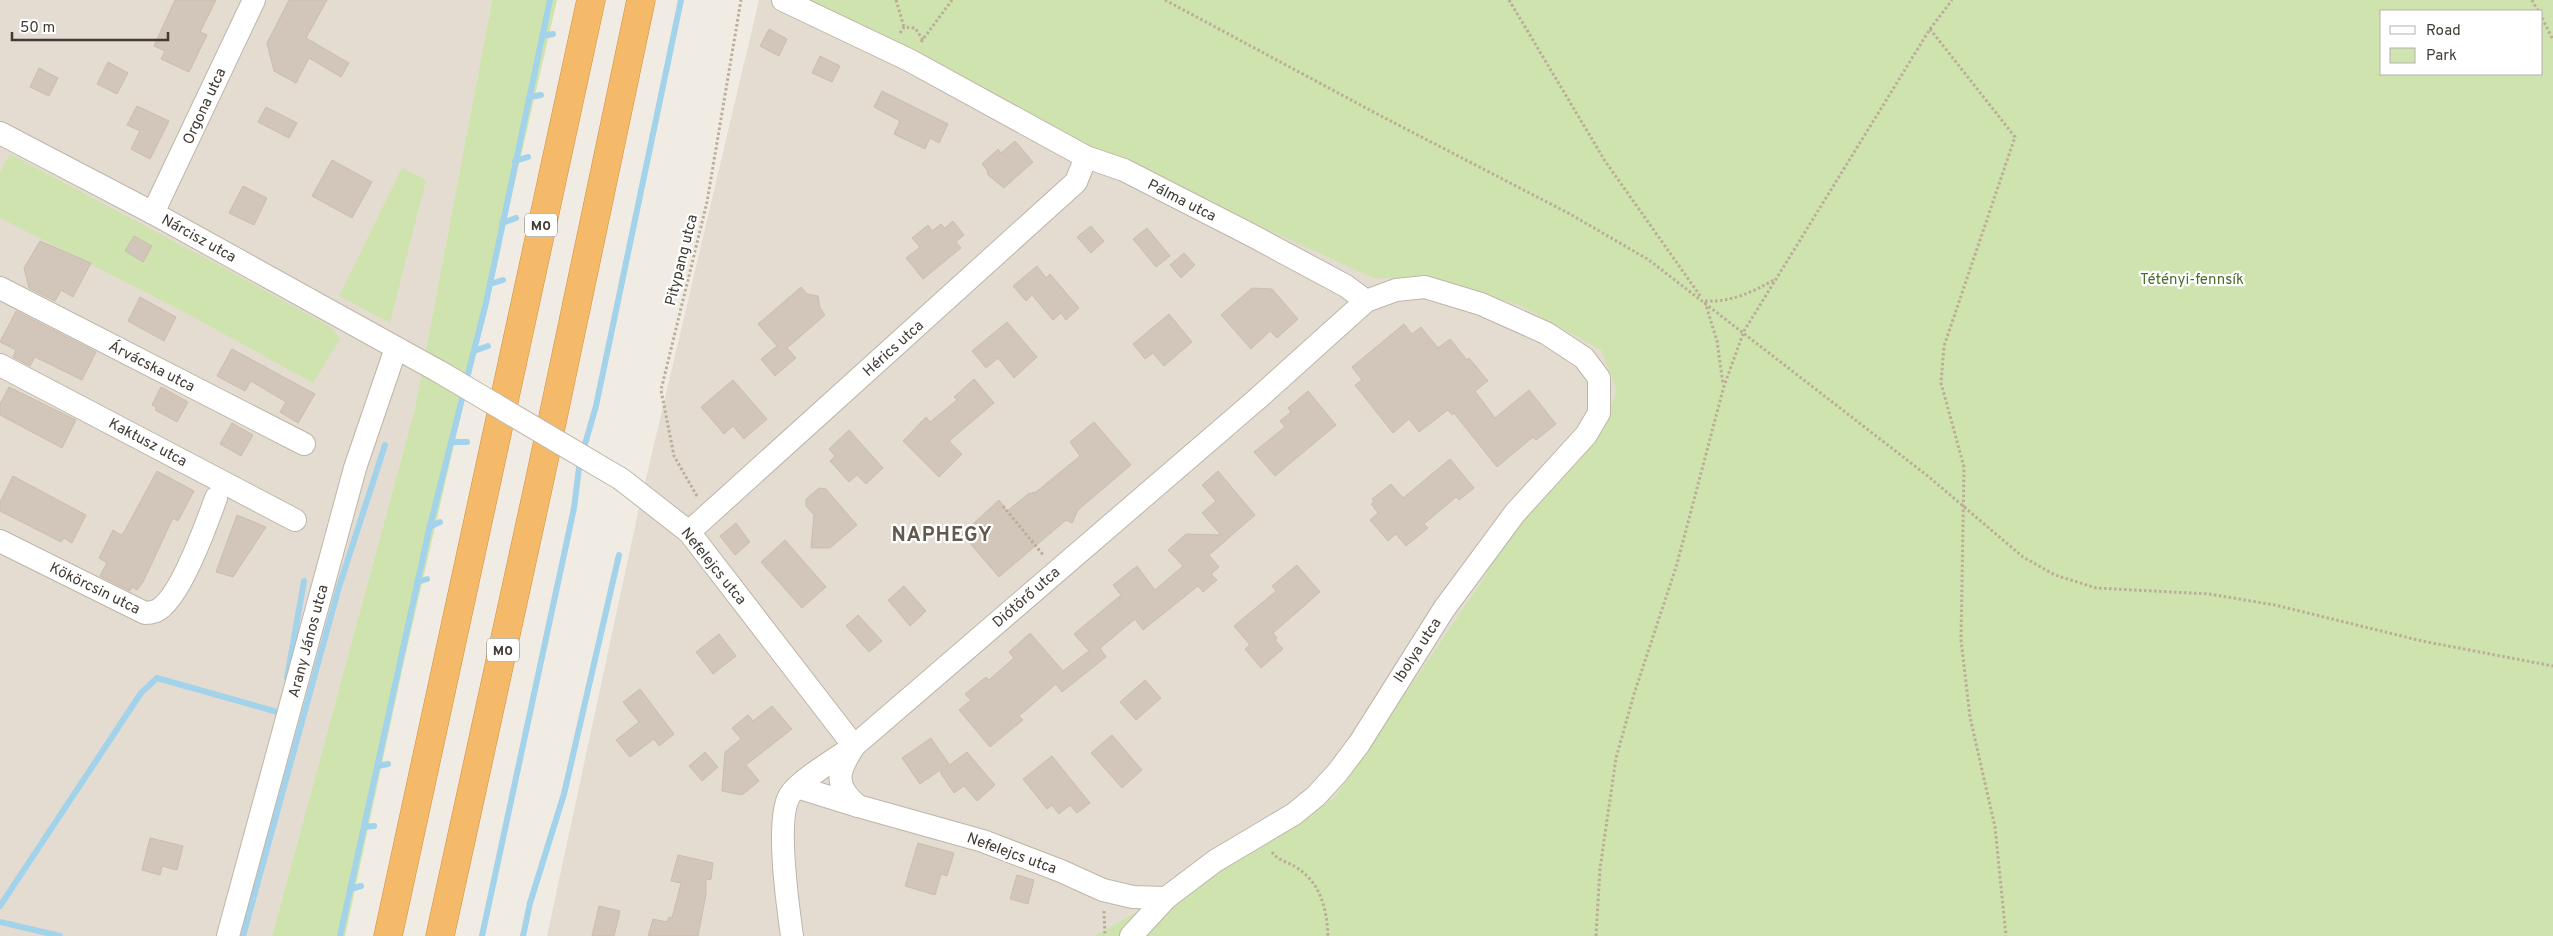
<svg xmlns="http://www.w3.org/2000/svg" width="2553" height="936" viewBox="0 0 2553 936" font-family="Overpass,sans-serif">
  <rect width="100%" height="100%" fill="#f0ebe3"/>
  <!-- residential -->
  <g fill="#e4dcd1">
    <path d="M0,0H492L415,408L272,936H0Z"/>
    <path d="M759,0H884L1567,274L1645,397L1487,573L1334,798L1094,936H547L639,508Z"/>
  </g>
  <!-- green -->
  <g fill="#cfe3ae" fill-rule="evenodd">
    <path d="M492,0H557L404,661L345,936H272L415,408Z"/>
    <path d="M806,0H2553V936H1094L1334,798L1487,573L1484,568L1553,482L1603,425L1617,390L1601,350L1519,305L1433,279L1373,278L1071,139ZM2382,11H2542V74H2382Z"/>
    <path d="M10,154L226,269L331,327L340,339L313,383L186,313L0,218V172Z"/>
    <path d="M402,168L426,180L390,323L339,296Z"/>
  </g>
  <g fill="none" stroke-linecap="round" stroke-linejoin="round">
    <!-- stream -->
    <g stroke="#a2d3ea" stroke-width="6">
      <path d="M542,36L553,34"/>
      <path d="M529,97L541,95"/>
      <path d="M515,161L528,157"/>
      <path d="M502,223L516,218"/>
      <path d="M490,284L503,280"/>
      <path d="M474,351L488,346"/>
      <path d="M466,382L486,303L550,0"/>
      <path d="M451,442H467"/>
      <path d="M583,451L596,406L681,0"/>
      <path d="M429,527L440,522"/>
      <path d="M417,582L427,579"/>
      <path d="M287,678L304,581"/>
      <path d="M378,766L388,764"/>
      <path d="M364,827L374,826"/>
      <path d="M350,889L361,886"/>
      <path d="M0,906L141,693L157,678L281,713L282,710"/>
      <path d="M0,922L60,936"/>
      <path d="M243,936L339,587L385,445"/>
      <path d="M340,936L429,530L464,391"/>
      <path d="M482,936L574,508L580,460"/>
      <path d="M523,936L530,903L564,794L619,555"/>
    </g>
  </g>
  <!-- building -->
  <g fill="#d1c6b9" stroke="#cbbdad">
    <path d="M175,0H216L200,32L207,35L189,72L161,59L165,51L154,46Z"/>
    <path d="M289,0H327L306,38L349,63L341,77L309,58L296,83L274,71L267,43Z"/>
    <path d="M769,29L787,39L779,56L760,46Z"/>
    <path d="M820,56L840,66L832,82L812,73Z"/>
    <path d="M108,62L128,73L117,94L97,84Z"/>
    <path d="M39,68L58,78L49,96L30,87Z"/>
    <path d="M882,91L948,124L939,143L930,138L925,149L894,134L900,121L874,107Z"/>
    <path d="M137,106L169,121L150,159L131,149L140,131L127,125Z"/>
    <path d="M266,107L297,123L289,138L258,122Z"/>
    <path d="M1015,141L1033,162L1004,188L988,175L987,170L982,164L998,149L1001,153Z"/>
    <path d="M332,160L372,182L352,218L312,196Z"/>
    <path d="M243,186L267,198L254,225L229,213Z"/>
    <path d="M953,221L964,235L956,242L961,248L923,279L906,258L920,247L912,238L928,225L932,231L941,224L945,228Z"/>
    <path d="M1091,226L1104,241L1091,253L1077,237Z"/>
    <path d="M1147,228L1170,256L1156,267L1133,239Z"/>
    <path d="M134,236L152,246L143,262L125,251Z"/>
    <path d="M40,241L91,263L73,297L61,290L55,301L29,288L24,268Z"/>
    <path d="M1184,253L1195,265L1181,278L1170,265Z"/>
    <path d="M1037,266L1046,278L1050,274L1079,308L1066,320L1061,313L1053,320L1032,295L1026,301L1013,286Z"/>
    <path d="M801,287L807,294L818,296L820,308L825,315L787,348L796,358L775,376L761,359L777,346L758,324Z"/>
    <path d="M1252,288L1272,289L1298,319L1277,338L1270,331L1251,349L1221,315Z"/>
    <path d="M140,297L176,317L164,341L128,321Z"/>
    <path d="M16,311L96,352L82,380L35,357L30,366L13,357L16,350L0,342Z"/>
    <path d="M1169,314L1192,342L1164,366L1153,353L1145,359L1133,344Z"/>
    <path d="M1007,322L1037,357L1014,378L998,358L986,368L972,351Z"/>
    <path d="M1404,324L1412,334L1421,327L1438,348L1450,339L1467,360L1469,358L1488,381L1475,391L1495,418L1529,390L1556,424L1536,440L1533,437L1497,467L1454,413L1452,415L1448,410L1419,432L1409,419L1393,433L1355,385L1362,380L1352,367Z"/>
    <path d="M232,349L315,394L298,423L280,412L286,402L251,381L245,391L217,376Z"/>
    <path d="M974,379L994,403L949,441L962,454L939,477L903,441L926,417L930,422L957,400L954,397Z"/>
    <path d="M733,380L767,419L744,439L733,426L724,434L701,407Z"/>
    <path d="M9,387L76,420L62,448L0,415V404Z"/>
    <path d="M161,387L188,402L177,422L155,410L157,408L152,405Z"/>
    <path d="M1308,391L1336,425L1275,476L1254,452L1285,427L1280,421L1291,412L1288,408Z"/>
    <path d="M1094,422L1131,465L1078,510L1072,523L1066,520L999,577L962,534L999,500L1007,511L1028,494L1036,492L1080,456L1070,442Z"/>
    <path d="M232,423L253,435L241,456L220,444Z"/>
    <path d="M849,430L883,468L866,484L857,475L849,482L830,461L835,456L829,449Z"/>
    <path d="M1450,459L1474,488L1459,500L1456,497L1424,524L1428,528L1406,546L1396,534L1388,541L1370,520L1378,513L1371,504L1374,502L1372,499L1391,484L1403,498Z"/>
    <path d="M157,471L194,491L178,521L173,518L143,582L137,590L132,587L130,591L100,576L107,563L99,558L113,530L121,535L124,532Z"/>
    <path d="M1218,471L1255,515L1209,555L1219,567L1211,574L1217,580L1203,592L1198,586L1143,630L1135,619L1100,648L1106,657L1062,692L1056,684L1019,716L1023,720L990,747L959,710L971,700L965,694L986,677L989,680L1014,658L1009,652L1030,633L1063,671L1089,651L1074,634L1121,595L1113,585L1137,566L1155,590L1183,566L1168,550L1186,534L1221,535L1202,513L1216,501L1202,485Z"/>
    <path d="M13,476L86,515L72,543L64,538L61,542L0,511V502Z"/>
    <path d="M819,488L826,489L857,525L830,548H811L814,515L806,506V499Z"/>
    <path d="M237,515L266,527L233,577L216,572Z"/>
    <path d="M736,523L750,542L735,555L720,536Z"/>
    <path d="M785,540L826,587L802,608L761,562Z"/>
    <path d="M1297,565L1320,592L1273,633L1277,638L1275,640L1283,649L1261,668L1245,649L1250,645L1234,626L1276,591L1272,586Z"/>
    <path d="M904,586L926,611L910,626L888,600Z"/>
    <path d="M858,615L882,641L869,652L846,626Z"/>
    <path d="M719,634L736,656L713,674L696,652Z"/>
    <path d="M1145,680L1161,698L1136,720L1120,702Z"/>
    <path d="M640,689L674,734L659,746L654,739L630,757L616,740L639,722L623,702Z"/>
    <path d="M772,706L792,729L746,765L759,781L742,795L722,791L725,752L741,739L732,728L748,715L753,721Z"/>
    <path d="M1112,735L1142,770L1122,788L1091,753Z"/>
    <path d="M931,738L949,764L920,784L902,758Z"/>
    <path d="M705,752L718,767L702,781L689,766Z"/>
    <path d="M967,752L995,785L977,801L964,786L954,793L940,772Z"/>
    <path d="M1052,756L1090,803L1077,813L1070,805L1059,814L1052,805L1047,809L1023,779Z"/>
    <path d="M150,838L183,846L177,870L162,866L160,875L142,870Z"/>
    <path d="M918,843L954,853L947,876L941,874L935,895L905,886Z"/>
    <path d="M678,855L713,863L711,879L706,880V894L698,936H648L653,919L667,922L669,917L672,918L681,883L671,881Z"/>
    <path d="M1017,875L1034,880L1028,904L1010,899Z"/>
    <path d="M599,906L620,911L614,936H592Z"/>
  </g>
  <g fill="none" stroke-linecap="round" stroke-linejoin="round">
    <defs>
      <g id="street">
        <path d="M783,0L909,60L1086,157L1124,170L1253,236L1346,286L1366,301L1396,290L1425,287L1481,304L1546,333L1584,358L1599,378V413L1586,435L1515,513L1444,609L1359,744L1337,773L1316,796L1294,814L1215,861L1166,898L1131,936"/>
        <path d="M0,133L153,213L440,372"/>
        <path d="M153,213L254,0"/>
        <path d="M0,288L304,444"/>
        <path d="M0,365L295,520"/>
        <path d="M621,479L689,532L854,746"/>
        <path d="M689,532L1076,182L1086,157"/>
        <path d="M0,541L145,613C148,613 153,612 156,611C179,601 207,523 216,498"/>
        <path d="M853,748C837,772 834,786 858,806L983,841L1061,871L1103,890L1133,897L1166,898"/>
        <path d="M797,787L858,806"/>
        <path d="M228,936L355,468L396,348"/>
        <path d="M792,936C788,907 775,818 790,795C798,781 839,757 854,746L1256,400L1366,301"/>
      </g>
      <g id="highway">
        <path d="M388,936L591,0"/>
        <path d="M440,936L541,474L641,0"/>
      </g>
    </defs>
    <!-- street casing -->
    <use href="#street" stroke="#beb5a9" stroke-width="24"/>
    <!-- highway casing -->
    <use href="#highway" stroke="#d28e3b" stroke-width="29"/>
    <!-- path -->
    <g stroke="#bcac98" stroke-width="3" stroke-dasharray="2.5 2.5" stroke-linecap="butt">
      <path d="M896,0L904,27"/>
      <path d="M1165,0L1381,116L1570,214L1649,260L1929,477L2023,557L2055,575L2096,588L2209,594L2275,605L2422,641L2553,666"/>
      <path d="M1509,0L1605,161L1701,297"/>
      <path d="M2532,0L2538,11"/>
      <path d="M2542,18L2553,40"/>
      <path d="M1930,29L2015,137L1944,346L1941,383L1964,467L1961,640L1970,717L1995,827L2006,936"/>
      <path d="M900,33L904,27L915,28L923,40"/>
      <path d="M921,42L952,0"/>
      <path d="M1705,301C1733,302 1752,292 1776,279"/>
      <path d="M1705,302L1717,341L1723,384"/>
      <path d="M697,496L674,456L661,390L707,202L741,0"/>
      <path d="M1003,506L1044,556"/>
      <path d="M1272,852C1276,859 1287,862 1294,866C1320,881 1327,908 1328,936"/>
      <path d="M1104,911L1105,936"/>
      <path d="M1596,936L1600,869L1616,758L1634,694L1677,564L1724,386L1744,331L1930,29L1952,0"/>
    </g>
    <!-- street -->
    <use href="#street" stroke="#fff" stroke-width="22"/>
    <!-- highway -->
    <use href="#highway" stroke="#f4ba6a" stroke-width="28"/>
    <defs>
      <path id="street-bridge" d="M440,372L621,479"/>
    </defs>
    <!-- street-bridge casing -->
    <use href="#street-bridge" stroke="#beb5a9" stroke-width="24" stroke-linecap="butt"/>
    <!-- street-bridge -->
    <use href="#street-bridge" stroke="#fff" stroke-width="22"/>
  </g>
  <g text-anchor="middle" stroke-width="4.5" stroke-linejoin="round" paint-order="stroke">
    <!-- shield labels -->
    <g fill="#fff" stroke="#7a7671" stroke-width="1">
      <rect x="525" y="213.5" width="32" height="23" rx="4"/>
      <rect x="487" y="638.5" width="32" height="23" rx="4"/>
    </g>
    <g font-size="14" font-weight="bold" fill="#413b34">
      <text x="541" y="230">M0</text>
      <text x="503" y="655">M0</text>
    </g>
    <!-- street labels -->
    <g font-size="15" fill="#413b34" stroke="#fff">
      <text transform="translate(204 106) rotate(-65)" y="5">Orgona utca</text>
      <text transform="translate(1182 200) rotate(27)" y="5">Pálma utca</text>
      <text transform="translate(199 238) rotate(29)" y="5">Nárcisz utca</text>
      <text transform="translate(681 260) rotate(-76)" y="5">Pitypang utca</text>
      <text transform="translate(893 348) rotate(-42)" y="5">Hérics utca</text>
      <text transform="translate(152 366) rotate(27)" y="5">Árvácska utca</text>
      <text transform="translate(148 442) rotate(28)" y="5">Kaktusz utca</text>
      <text transform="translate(714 566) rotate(51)" y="5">Nefelejcs utca</text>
      <text transform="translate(95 588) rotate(26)" y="5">Kökörcsin utca</text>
      <text transform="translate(1026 597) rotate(-41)" y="5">Diótörő utca</text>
      <text transform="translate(308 641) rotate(-75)" y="5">Arany János utca</text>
      <text transform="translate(1417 650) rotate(-57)" y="5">Ibolya utca</text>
      <text transform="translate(1012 853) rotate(20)" y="5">Nefelejcs utca</text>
    </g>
    <!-- park labels -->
    <g font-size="15" fill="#4b6e2c" stroke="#fff">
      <text x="2192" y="284">Tétényi-fennsík</text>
    </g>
    <!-- district labels -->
    <g font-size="20" font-weight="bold" letter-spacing="1" fill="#63584c" stroke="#fff">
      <text x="942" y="541">NAPHEGY</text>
    </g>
  </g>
  <!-- legend -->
  <rect x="2380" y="10" width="162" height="65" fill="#ffffff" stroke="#b3b1ae"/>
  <rect x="2390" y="26" width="25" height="8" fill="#ffffff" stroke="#b3b1ae"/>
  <text x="2426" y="35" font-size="15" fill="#413b34">Road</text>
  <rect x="2390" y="48" width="25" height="15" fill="#cfe3ae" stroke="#b3b1ae"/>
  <text x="2426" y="60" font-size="15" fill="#413b34">Park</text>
  <!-- scale -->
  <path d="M12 32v8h156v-8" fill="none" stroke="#413b34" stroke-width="2.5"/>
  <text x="20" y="32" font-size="15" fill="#413b34" stroke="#ffffff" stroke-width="4" paint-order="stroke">50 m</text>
</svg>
